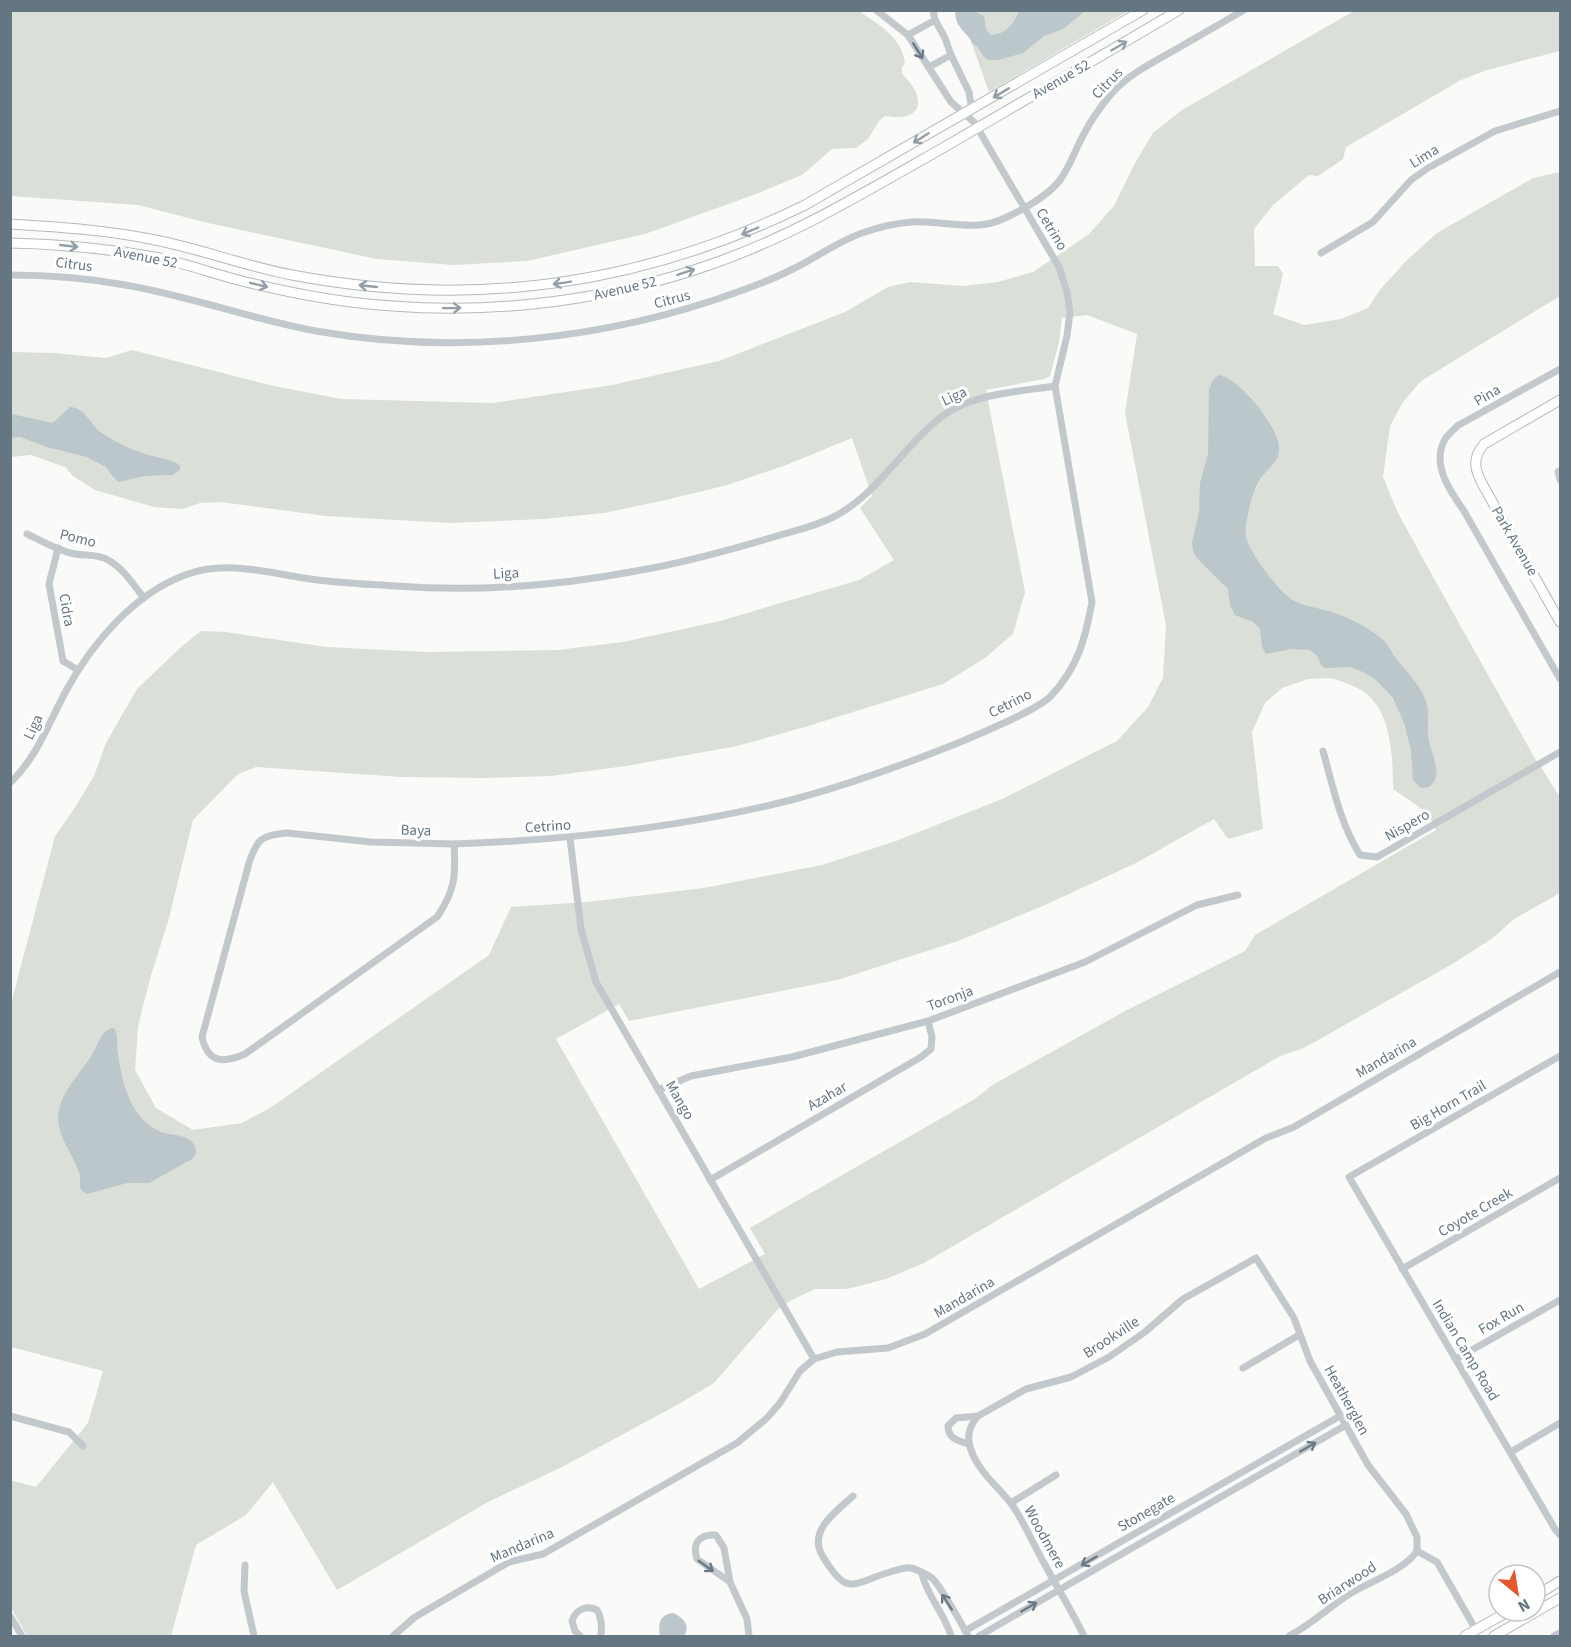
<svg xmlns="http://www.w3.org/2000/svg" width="1571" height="1647" viewBox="0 0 1571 1647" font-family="'Source Sans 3',sans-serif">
  <rect width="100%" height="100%" fill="#fafaf8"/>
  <!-- green -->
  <g fill="#dadfd7" fill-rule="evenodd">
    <path d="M960,10L1128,11L989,92Z"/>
    <path d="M10,11H859C878,24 901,37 905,62L902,68V74C927,97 924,123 885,116L879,121L868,139L856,148L832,149L802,175L756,194L645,234L527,261L453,265L377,259L208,223L138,205L11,196Z"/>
    <path d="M1354,11H1560V51L1487,70L1461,80L1346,147L1343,159L1318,176L1309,175L1273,205L1254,229L1255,266H1278L1283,274L1273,314L1304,325L1341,319L1368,308L1379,291L1406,261L1437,233L1533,178L1560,172V296L1421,381L1403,402L1390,426L1383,477L1398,513L1437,584L1533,755L1560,797V893L1514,919L1494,937L1454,963L1304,1048L1280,1056L924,1263L886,1279L847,1289H815L790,1301L778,1309L714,1383L677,1405L562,1467L488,1502L337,1590L273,1482L246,1515L196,1545L171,1636H27L11,1608L10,1480L36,1487L88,1423L103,1371L11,1347V1004L55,836L74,809L94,776L106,743L137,689L181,647L201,631L225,632L326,647L426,652L558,650L623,642L720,621L859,580L894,560L860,508L872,496L852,438L786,465L727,485L666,500L604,513L544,519L450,523L326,516L221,502L200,503L183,509L154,507L95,490L73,476L65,467L31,455L11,457V352L54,353L106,358L132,350L274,386L341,399L493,403L612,385L719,361L845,312L888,287L910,282L962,286L998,282L1033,272L1088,235L1114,206L1135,163L1153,133L1182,110ZM1087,315L1137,334L1125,413L1166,625L1163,678L1148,707L1117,741L1002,799L896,841L822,865L704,888L587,902L511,907L489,955L270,1108L242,1123L193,1130L156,1108L135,1070L138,1026L150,979L169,918L193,820L238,774L256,767L402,777L486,778L551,776L626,766L737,746L808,726L943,684L985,658L1013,634L1025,592L986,390L1044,379L1050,376L1059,342L1062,318ZM1331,678C1344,682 1360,687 1369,696C1392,718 1393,760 1393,789L1428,813L1436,830L1255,935L1245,951L1127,1010L994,1084L973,1100L750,1228L765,1254L699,1289L556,1039L619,1004L629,1021L837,980L958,941L1045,905L1136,863L1214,819L1228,839L1263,829L1252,732L1265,703L1282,688L1308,679Z"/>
  </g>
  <!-- water -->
  <g fill="#bbc7cb">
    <path d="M955,11H974L984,16C986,24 984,30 991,35C1005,35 1015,23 1019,11H1085L1063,29L1044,36L1023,53L998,60H989L983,56L977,46L973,44C966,30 956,30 955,11Z"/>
    <path d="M1219,375C1239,378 1281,429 1279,450C1279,462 1267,469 1260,479C1254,488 1252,498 1249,509C1248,518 1244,527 1246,536C1247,549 1271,579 1280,589C1295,606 1308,605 1328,611C1346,616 1371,628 1384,641C1389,645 1391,651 1394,656C1406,672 1422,685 1427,705C1430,716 1426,729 1429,741C1432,756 1444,775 1429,787L1421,788L1413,780L1411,750L1404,723L1393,698L1376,680L1365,673L1351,667L1325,668L1321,665L1317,656L1310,650L1291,649L1266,654L1262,647L1260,629L1253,622L1235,615L1230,605L1228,589L1196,557L1193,550L1192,542L1199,513L1200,483L1208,454L1209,389L1213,380Z"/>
    <path d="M70,407C86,408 90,425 102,433C116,443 132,450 149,455C159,458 170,459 180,465V470L172,475L144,476L119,482L114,478L106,467L87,457L47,447L20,437L11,438V414L53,423Z"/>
    <path d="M114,1028C119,1035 116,1046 118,1055C121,1076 126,1098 139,1115C145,1123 152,1128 161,1132C175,1137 196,1133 196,1154L192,1159L149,1183H127L87,1194L81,1190C79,1184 81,1178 79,1172C69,1145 49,1128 63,1098C70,1082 83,1070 92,1055C98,1045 101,1029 114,1028Z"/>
    <path d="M673,1613C683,1617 691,1626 684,1636H660C658,1624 659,1615 673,1613Z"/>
  </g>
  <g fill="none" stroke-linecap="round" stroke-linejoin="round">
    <defs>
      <g id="secondary">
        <path d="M10,224C59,227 108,230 155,240C201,249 245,266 292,275C472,309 640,286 805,205L1143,10"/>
        <path d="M10,243C60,244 111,249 160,258C186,264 212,273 238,280C289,293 340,303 392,306C500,314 610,300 712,264C793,236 867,191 941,149C1020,103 1100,57 1179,10"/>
        <path d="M1560,400L1484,444C1471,459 1475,471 1484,487L1560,622"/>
        <path d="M1535,1596L1560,1581"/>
        <path d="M1465,1636L1509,1611"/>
        <path d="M1494,1636L1560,1598"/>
      </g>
    </defs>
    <!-- secondary casing -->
    <use href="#secondary" stroke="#b3babf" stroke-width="11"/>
    <!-- street -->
    <g stroke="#c3c8cc" stroke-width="7">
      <path d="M933,10L935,20L945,38L951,55L969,92L972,111"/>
      <path d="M908,35L935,20"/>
      <path d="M929,67L951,55"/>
      <path d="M1321,253L1373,222L1411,180L1428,168L1495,131L1560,111"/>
      <path d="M10,275C49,275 87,278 125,285C190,296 251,319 316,331C458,356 608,340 743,290C760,284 777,277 793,269C817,257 840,240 865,232C880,227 896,223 912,222C943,220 975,233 1005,218C1024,209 1047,197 1060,180C1071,165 1076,147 1085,132C1092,118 1102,105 1112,93C1129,74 1152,63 1173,51C1197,37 1220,24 1244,10"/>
      <path d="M1560,369L1457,426C1453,431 1447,435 1444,441C1432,466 1450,491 1464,511L1560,679"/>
      <path d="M1560,471L1558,472L1560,480"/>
      <path d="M27,534C42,541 59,551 75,554C87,556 97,554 108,560C123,568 133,584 144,598"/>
      <path d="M58,548L49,584L63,661L78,670"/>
      <path d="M1323,751C1333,787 1340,823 1360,855L1377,857L1560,752"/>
      <path d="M10,783C38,756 48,724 66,691C92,643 134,594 185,575C224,560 265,572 304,578C334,583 365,584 395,586C475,592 557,586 636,571C684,563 730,550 777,536C797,530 820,525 839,514C880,490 904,446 940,418C971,393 1018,392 1055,386"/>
      <path d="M287,833L371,842L454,844C456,875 455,891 437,917L245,1054C224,1063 208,1064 202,1037L249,863C257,839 261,835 287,833Z"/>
      <path d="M570,838L581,929L596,982L814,1359"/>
      <path d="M454,844C567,840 681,828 791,800C848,785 903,765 958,743C979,734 1036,711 1051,696C1078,667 1085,640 1092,602L1055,386L1067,336L1070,312L1067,292L1059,267L974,122L951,102L908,35L876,10"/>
      <path d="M1560,1056L1349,1177L1555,1529L1560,1535"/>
      <path d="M658,1090L691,1076L792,1057L928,1021L1085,962L1197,905L1238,895"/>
      <path d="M710,1180L921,1057L931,1049L932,1037L928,1021"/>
      <path d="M1402,1269L1560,1178"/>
      <path d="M1456,1359L1560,1300"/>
      <path d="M1243,1368L1299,1335"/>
      <path d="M10,1416L69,1432L83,1446"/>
      <path d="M969,1444C959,1441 948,1439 948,1426L956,1418L978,1416"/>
      <path d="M1511,1452L1560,1423"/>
      <path d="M853,1496C837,1511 808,1530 822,1555C848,1599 852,1583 893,1571C898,1570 905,1567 911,1568C916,1569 928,1575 932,1578C939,1584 963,1626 968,1636"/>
      <path d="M1011,1503L1056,1475"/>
      <path d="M1417,1551L1437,1562L1476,1630"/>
      <path d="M245,1565L244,1591L254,1636"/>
      <path d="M922,1574C927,1596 945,1614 951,1636"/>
      <path d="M730,1582L697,1559C692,1543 699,1534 716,1535L724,1548L730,1582L747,1619L749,1636"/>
      <path d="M10,1616L22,1636"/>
      <path d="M965,1631L1340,1416"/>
      <path d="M393,1636L415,1617L497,1569L509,1562L543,1554L737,1443L767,1418L780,1403L800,1371L814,1359L837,1352L888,1348L925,1334L1266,1138L1294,1127L1560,972"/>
      <path d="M580,1636L575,1631L572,1621C576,1609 586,1605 597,1610C602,1618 602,1627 601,1636"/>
      <path d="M979,1636L1346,1425"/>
      <path d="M1084,1636C1072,1611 1057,1587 1044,1563C1033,1544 1025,1524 1013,1506C999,1487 979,1473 971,1450C966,1437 969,1426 978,1416L1026,1389L1071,1377L1109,1357L1145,1332L1183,1299L1256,1258L1294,1318L1310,1361L1368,1465L1406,1514L1417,1537V1551"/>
      <path d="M1289,1636C1312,1624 1329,1607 1351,1593C1370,1582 1406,1569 1417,1551"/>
      <path d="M1554,1636L1560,1633"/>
    </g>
    <!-- secondary -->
    <use href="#secondary" stroke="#fff" stroke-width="9"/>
  </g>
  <!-- one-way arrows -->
  <defs><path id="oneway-shaft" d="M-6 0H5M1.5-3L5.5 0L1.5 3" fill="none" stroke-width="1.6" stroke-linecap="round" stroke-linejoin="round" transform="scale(1.5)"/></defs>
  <g stroke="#939fa8">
    <use href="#oneway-shaft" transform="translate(1119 46) rotate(-30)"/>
    <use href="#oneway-shaft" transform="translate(1001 93) rotate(149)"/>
    <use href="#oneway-shaft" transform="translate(921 138) rotate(148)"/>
    <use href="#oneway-shaft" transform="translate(750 231) rotate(157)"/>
    <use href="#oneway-shaft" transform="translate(69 246) rotate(6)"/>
    <use href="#oneway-shaft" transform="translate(686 272) rotate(-18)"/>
    <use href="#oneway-shaft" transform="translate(562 283) rotate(171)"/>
    <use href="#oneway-shaft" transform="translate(259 285) rotate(14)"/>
    <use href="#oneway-shaft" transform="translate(368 286) rotate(-174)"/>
    <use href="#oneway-shaft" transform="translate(452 308) rotate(-1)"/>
  </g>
  <g stroke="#6a7a87">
    <use href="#oneway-shaft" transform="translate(918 51) rotate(58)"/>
    <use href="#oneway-shaft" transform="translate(1308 1447) rotate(-30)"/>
    <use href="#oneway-shaft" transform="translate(1089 1561) rotate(150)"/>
    <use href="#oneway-shaft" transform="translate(706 1566) rotate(36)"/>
    <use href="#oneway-shaft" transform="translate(947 1602) rotate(-123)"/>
    <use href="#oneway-shaft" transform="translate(1029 1607) rotate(-30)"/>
  </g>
  <g text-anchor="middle" stroke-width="6" stroke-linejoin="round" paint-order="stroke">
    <!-- street labels -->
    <g font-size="15" fill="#657683" stroke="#fff">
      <text transform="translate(1061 79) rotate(-30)" y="5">Avenue 52</text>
      <text transform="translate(1107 83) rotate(-46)" y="5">Citrus</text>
      <text transform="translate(1424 156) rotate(-32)" y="5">Lima</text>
      <text transform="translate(1052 229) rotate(59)" y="5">Cetrino</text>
      <text transform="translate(146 257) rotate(11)" y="5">Avenue 52</text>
      <text transform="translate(74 264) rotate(7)" y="5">Citrus</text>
      <text transform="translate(625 288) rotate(-13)" y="5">Avenue 52</text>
      <text transform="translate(672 299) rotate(-15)" y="5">Citrus</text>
      <text transform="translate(1487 395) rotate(-30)" y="5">Pina</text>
      <text transform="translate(954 396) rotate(-25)" y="5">Liga</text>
      <text transform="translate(78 538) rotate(14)" y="5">Pomo</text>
      <text transform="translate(1515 541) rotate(60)" y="5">Park Avenue</text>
      <text transform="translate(506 573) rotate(-3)" y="5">Liga</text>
      <text transform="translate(67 610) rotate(80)" y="5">Cidra</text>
      <text transform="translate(1010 703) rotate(-27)" y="5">Cetrino</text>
      <text transform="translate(33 727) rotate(-65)" y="5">Liga</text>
      <text transform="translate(1407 825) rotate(-30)" y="5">Nispero</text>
      <text transform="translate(548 826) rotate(-4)" y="5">Cetrino</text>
      <text transform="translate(416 830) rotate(2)" y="5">Baya</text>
      <text transform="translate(950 998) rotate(-20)" y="5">Toronja</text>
      <text transform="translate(1386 1057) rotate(-30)" y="5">Mandarina</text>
      <text transform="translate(827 1096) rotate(-30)" y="5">Azahar</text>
      <text transform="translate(680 1100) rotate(60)" y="5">Mango</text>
      <text transform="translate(1448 1105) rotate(-30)" y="5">Big Horn Trail</text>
      <text transform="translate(1475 1212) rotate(-30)" y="5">Coyote Creek</text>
      <text transform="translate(964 1297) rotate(-30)" y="5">Mandarina</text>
      <text transform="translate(1501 1318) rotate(-30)" y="5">Fox Run</text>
      <text transform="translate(1111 1337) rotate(-33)" y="5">Brookville</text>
      <text transform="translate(1466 1350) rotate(59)" y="5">Indian Camp Road</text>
      <text transform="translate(1347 1400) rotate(61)" y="5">Heatherglen</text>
      <text transform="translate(1146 1512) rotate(-30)" y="5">Stonegate</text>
      <text transform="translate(1045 1537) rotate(61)" y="5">Woodmere</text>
      <text transform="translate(522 1545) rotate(-23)" y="5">Mandarina</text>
      <text transform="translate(1347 1583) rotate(-33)" y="5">Briarwood</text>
    </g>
  </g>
  <!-- border -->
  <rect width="1571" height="1647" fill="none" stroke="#657683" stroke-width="24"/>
  <!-- north arrow -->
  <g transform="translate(1517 1593) rotate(150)"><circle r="28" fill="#ffffff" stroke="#c1c8cd" stroke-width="1.5"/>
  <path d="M0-4.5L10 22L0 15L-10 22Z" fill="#e4572e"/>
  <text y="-9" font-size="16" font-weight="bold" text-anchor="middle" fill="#657683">N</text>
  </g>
</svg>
